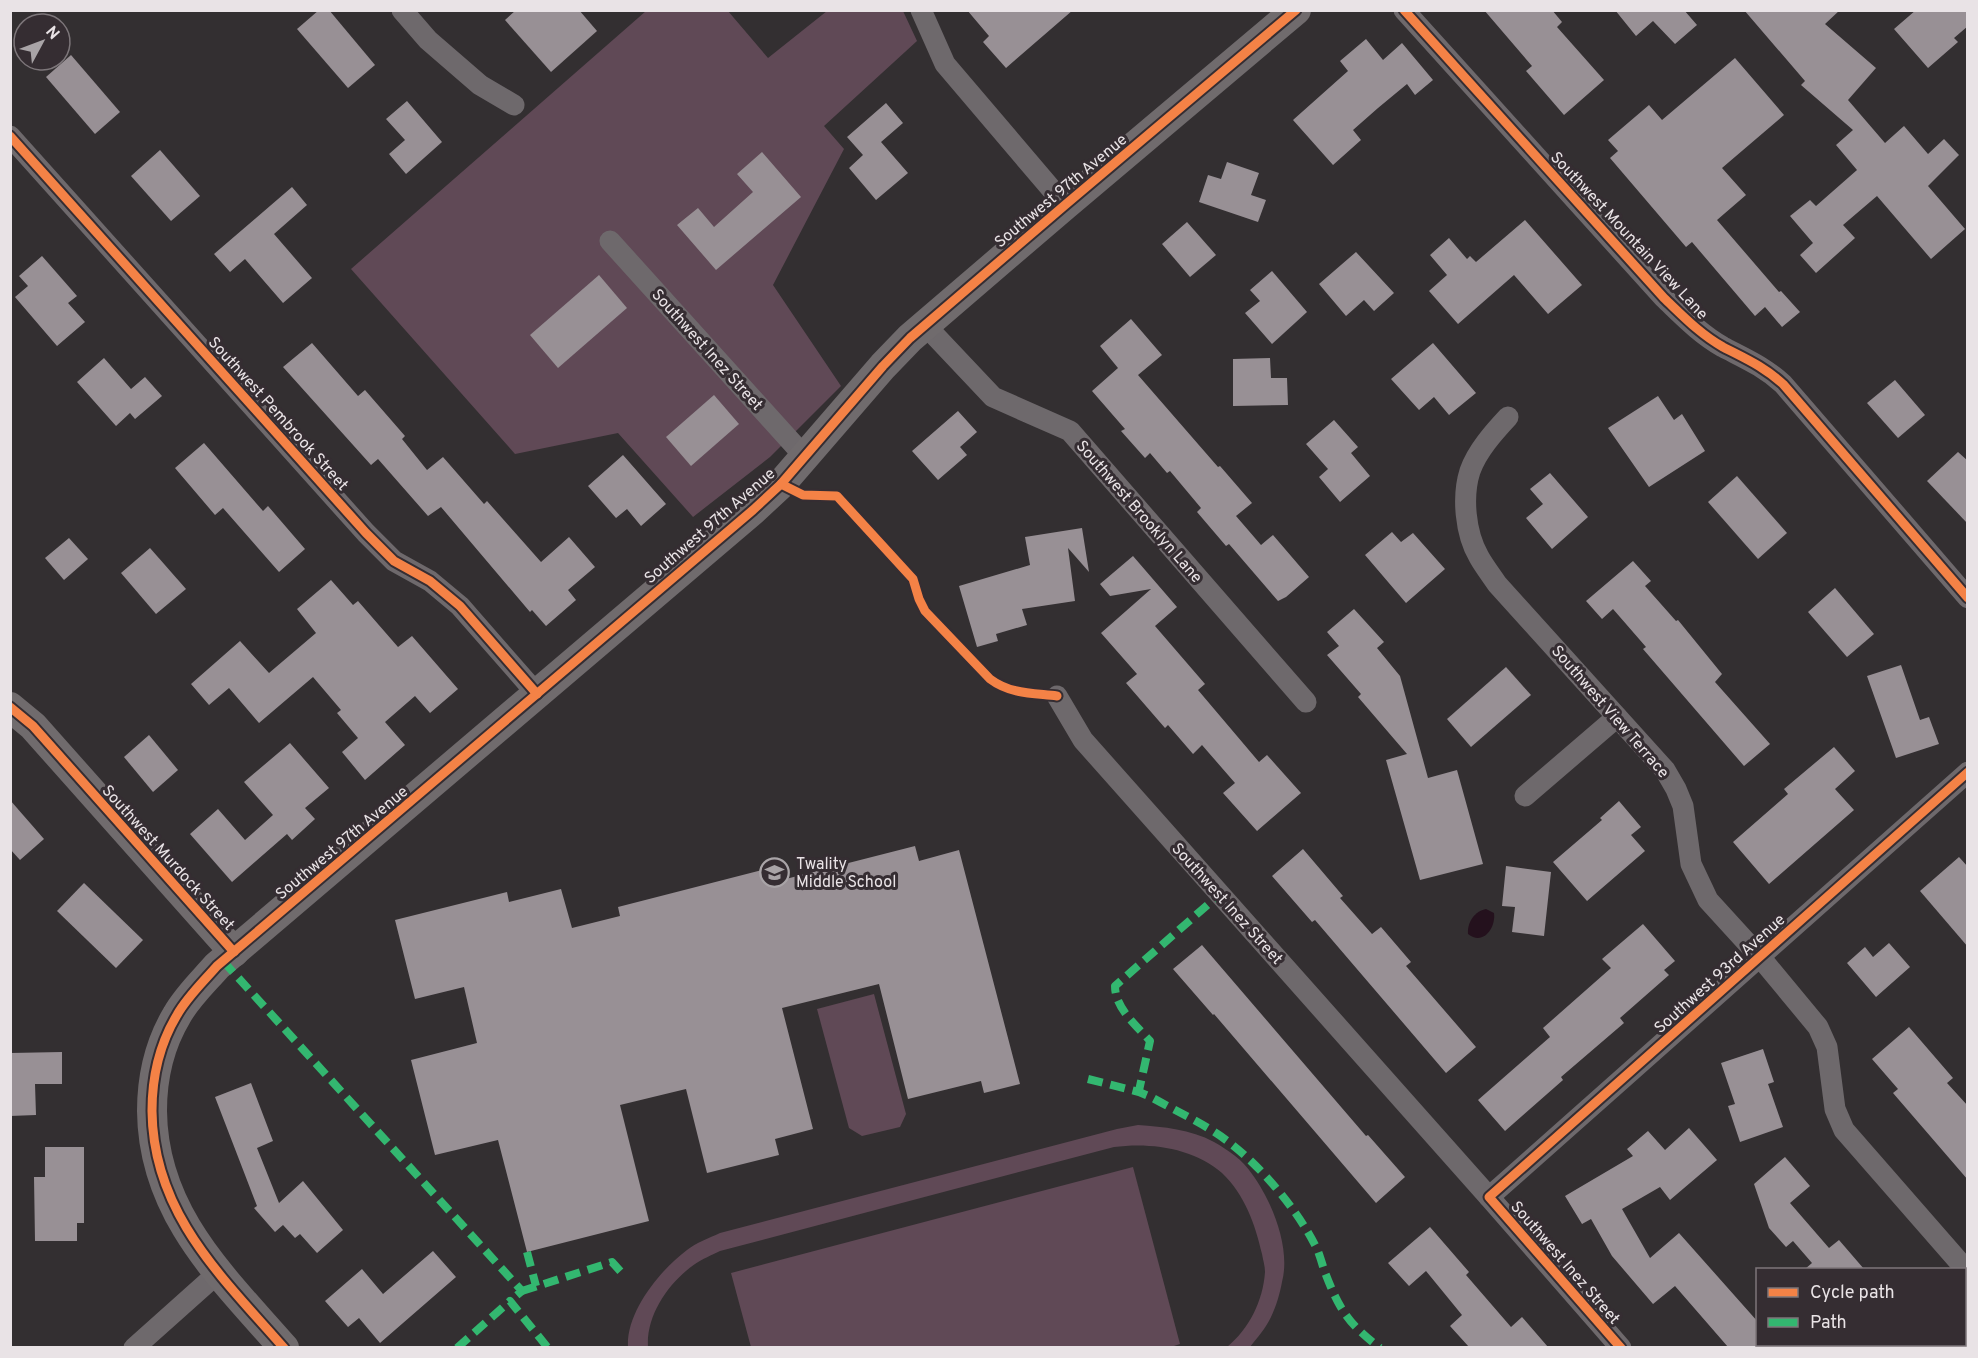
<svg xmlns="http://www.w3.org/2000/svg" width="1978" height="1358" viewBox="0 0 1978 1358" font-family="Overpass,sans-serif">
  <rect width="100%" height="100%" fill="#332f31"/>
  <!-- green -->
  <g fill="#604956">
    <path d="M646,11H728L768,58L827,11H903L917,41L824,126L844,149L773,285L841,386L770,457L693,517L618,433L515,454L351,269Z"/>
    <path d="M874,994L906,1114L900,1127L862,1136L849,1128L817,1009Z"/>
    <path d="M1138,1125C1164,1127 1190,1129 1214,1142C1228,1150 1243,1160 1252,1174C1272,1201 1291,1248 1282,1282C1280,1293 1276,1307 1271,1317C1266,1328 1257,1338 1250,1347H1227C1249,1329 1263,1301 1265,1272C1265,1266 1263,1260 1262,1254C1255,1224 1245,1195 1222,1173C1194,1148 1150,1142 1114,1147L720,1251C712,1255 702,1259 695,1264C669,1282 646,1315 648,1347H628C626,1312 660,1270 687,1250C696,1243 709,1238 720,1233L1117,1129Z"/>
    <path d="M1133,1167L1180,1344L1168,1348L751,1347L731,1273Z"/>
  </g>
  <!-- water -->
  <path fill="#24111d" d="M1486,909L1494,913C1496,928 1483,946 1468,934C1467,922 1475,911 1486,909Z"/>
  <!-- building -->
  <g fill="#989095">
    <path d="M319,10H329L375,65L348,88L297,29Z"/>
    <path d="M516,10H579L597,31L551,72L505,20Z"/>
    <path d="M967,10H1073L1006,68L983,42L989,36Z"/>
    <path d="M1484,10H1552L1562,22L1557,27L1604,80L1564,115L1526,71L1532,66Z"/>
    <path d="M1615,10H1684L1697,25L1675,44L1653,21L1636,36Z"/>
    <path d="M1744,10H1840L1825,24L1876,68L1848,100L1885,143L1904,126L1928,154L1944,139L1959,155L1928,186L1965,229L1931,259L1877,196L1843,225L1855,238L1816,273L1800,255L1813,243L1790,216L1810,200L1816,206L1857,170L1836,145L1853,130L1801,85L1805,81Z"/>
    <path d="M1916,10H1968V26L1954,38L1958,42L1928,68L1894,29Z"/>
    <path d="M1366,39L1383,60L1402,43L1433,80L1415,95L1407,84L1378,108L1353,130L1361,140L1333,165L1293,120L1348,71L1340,61Z"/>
    <path d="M71,55L120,112L95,134L46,77Z"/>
    <path d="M1735,58L1784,115L1722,168L1746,195L1717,220L1779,292L1781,291L1800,312L1782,327L1765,307L1755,316L1692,242L1686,247L1610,158L1618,151L1608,140L1649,105L1662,120Z"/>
    <path d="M407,101L442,142L406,174L389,154L405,140L386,119Z"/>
    <path d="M886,103L903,123L881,142L908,173L876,200L849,168L863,155L847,137Z"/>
    <path d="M160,150L200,196L171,221L131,176Z"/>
    <path d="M762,152L801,197L716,270L677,225L698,208L714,227L753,192L737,174Z"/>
    <path d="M1227,162L1259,173L1251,195L1266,200L1258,222L1199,202L1208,175L1221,179Z"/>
    <path d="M292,187L307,205L274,234L312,278L283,303L245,259L230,272L214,254Z"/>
    <path d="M1525,220L1582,285L1548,314L1514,275L1458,324L1429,291L1447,275L1430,255L1449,238L1467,259L1470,256L1476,262Z"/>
    <path d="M1187,222L1216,255L1190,277L1162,244Z"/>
    <path d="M1356,252L1394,293L1374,311L1364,300L1346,316L1319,284Z"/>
    <path d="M42,256L77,296L68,303L85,322L57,346L15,297L28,286L19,276Z"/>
    <path d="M1272,271L1307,312L1272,344L1245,313L1260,301L1250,290Z"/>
    <path d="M599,275L627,308L558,368L530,335Z"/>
    <path d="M1131,319L1162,355L1138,375L1218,467L1220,466L1252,503L1236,516L1261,545L1273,535L1309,577L1286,597L1278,601L1229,544L1226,546L1197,512L1201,508L1170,471L1167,473L1150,453L1145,458L1121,431L1125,429L1092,391L1118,368L1100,346Z"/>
    <path d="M312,343L358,396L365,390L405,436L402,439L427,470L443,457L484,504L487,501L541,562L569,537L595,567L568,590L576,600L546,626L532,610L530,612L441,507L428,516L378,459L371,465L283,367Z"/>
    <path d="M1433,343L1476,393L1449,415L1434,397L1419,410L1391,379Z"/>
    <path d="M104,358L131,389L145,377L162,396L135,419L130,413L116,426L77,382Z"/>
    <path d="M1270,358L1271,378H1287L1288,405L1233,406V359Z"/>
    <path d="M1895,380L1925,415L1898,438L1867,403Z"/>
    <path d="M714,395L739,424L691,466L666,437Z"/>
    <path d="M1658,396L1674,420L1682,414L1705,451L1649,487L1608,428Z"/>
    <path d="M958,411L977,432L960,447L967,455L938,480L912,451Z"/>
    <path d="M1334,420L1358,447L1351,453L1370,476L1340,502L1319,477L1328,469L1306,444Z"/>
    <path d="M204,443L263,511L268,506L305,549L279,572L223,508L215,515L175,468Z"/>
    <path d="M1958,452L1968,461V524L1927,481Z"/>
    <path d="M623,455L666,504L641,526L627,509L616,518L588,486Z"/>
    <path d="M1550,473L1588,517L1552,549L1526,518L1543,504L1530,489Z"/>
    <path d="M1737,476L1787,533L1758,559L1708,502Z"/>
    <path d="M1082,528L1089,572L1068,548L1075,601L1022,609L1027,625L996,634L998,641L977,647L959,586L1030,565L1025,537Z"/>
    <path d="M1392,532L1401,542L1413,533L1445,569L1406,603L1365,555Z"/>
    <path d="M69,538L88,559L64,580L45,558Z"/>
    <path d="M150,548L186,589L156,614L121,573Z"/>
    <path d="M1133,556L1177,607L1155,626L1205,684L1198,690L1259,762L1267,755L1301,793L1257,831L1223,793L1235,783L1202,745L1193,754L1168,725L1165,728L1126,683L1137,674L1101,633L1151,589L1110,596L1100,584Z"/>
    <path d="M1633,561L1651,581L1645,586L1676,621L1678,620L1722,674L1715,682L1770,744L1744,766L1643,649L1646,647L1613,609L1602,619L1586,601Z"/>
    <path d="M331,580L353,605L358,601L398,647L412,636L458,689L430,713L415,696L385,722L405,745L365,780L342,752L358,738L337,713L341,710L313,677L259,723L229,688L209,705L191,684L240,641L269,673L316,633L297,609Z"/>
    <path d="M1835,588L1874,634L1847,657L1808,612Z"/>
    <path d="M1354,609L1384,642L1377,648L1400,676L1428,778L1457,770L1483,864L1420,880L1386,760L1407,754L1358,697L1361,694L1327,655L1339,646L1327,632Z"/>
    <path d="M1901,665L1920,720L1929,717L1939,744L1896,758L1867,676Z"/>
    <path d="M1506,667L1531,695L1471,747L1447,719Z"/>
    <path d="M149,735L178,770L153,792L124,757Z"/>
    <path d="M290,743L329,788L305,808L315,819L292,840L287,834L232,882L190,834L218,809L245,840L273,815L244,782Z"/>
    <path d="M1834,747L1855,771L1835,789L1854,810L1769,884L1733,842L1788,794L1784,789Z"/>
    <path d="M10,800L44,839L20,860L10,849Z"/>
    <path d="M1619,801L1641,827L1631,835L1645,851L1587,901L1553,862L1602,820L1600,818Z"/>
    <path d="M915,846L919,861L959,850L1020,1084L984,1093L981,1081L908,1099L879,984L782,1008L813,1129L775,1139L779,1155L707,1173L686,1089L620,1105L649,1221L527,1252L498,1140L435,1155L411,1060L477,1043L464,987L415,999L395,920L507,892L509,902L561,889L572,928L620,916L618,907L770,868L774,882Z"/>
    <path d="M1303,849L1343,896L1340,898L1372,934L1381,927L1411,962L1406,966L1476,1047L1446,1073L1315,920L1312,922L1272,876Z"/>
    <path d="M1959,857L1968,867V947L1920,891Z"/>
    <path d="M1506,866L1551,872L1544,936L1512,932L1515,907L1502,906Z"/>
    <path d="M84,883L143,940L116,968L57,911Z"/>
    <path d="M1643,924L1675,961L1664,970L1669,975L1620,1018L1624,1023L1561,1077L1563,1080L1505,1131L1478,1100L1550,1037L1543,1028L1611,968L1602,959Z"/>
    <path d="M1889,943L1910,967L1876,997L1847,963L1865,947L1873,957Z"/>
    <path d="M1202,945L1366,1136L1368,1135L1405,1177L1376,1203L1214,1014L1213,1015L1173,969Z"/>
    <path d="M1909,1027L1953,1078L1947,1083L1968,1106V1180L1893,1093L1898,1089L1872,1059Z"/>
    <path d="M1763,1049L1774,1082L1768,1084L1783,1127L1740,1142L1728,1106L1735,1104L1721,1063Z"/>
    <path d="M62,1052V1084H35L36,1115L10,1116V1053Z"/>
    <path d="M251,1083L273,1141L257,1148L279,1203L303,1181L343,1230L317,1253L300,1234L295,1238L283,1225L275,1232L254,1208L257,1206L215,1097Z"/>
    <path d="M1689,1128L1717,1160L1670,1200L1660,1187L1622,1209L1650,1258L1679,1233L1758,1322V1347H1728L1675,1286L1653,1304L1612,1256L1591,1219L1582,1224L1565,1196L1633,1156L1627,1149L1648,1131L1665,1150Z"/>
    <path d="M45,1147H84V1223H77V1241H35L34,1177H45Z"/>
    <path d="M1785,1157L1810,1186L1790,1203L1829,1248L1839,1240L1864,1269H1805L1812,1263L1793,1241L1786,1247L1769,1228L1754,1184Z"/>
    <path d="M1430,1227L1469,1272L1466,1275L1511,1327L1522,1317L1548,1347H1469L1450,1326L1462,1315L1426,1271L1409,1286L1388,1263Z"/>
    <path d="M433,1251L456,1277L380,1343L359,1318L348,1327L325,1301L362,1269L383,1294Z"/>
  </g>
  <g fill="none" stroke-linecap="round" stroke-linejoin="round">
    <!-- street -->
    <g stroke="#6e696c" stroke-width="21">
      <path d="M402,10L428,40L480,85L514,105"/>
      <path d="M921,10L945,64L1065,205"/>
      <path d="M1404,10L1664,298C1683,316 1700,334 1723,347C1746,359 1763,366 1783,384L1968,598"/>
      <path d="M10,136L366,533L394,561L430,581L460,606L537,694"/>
      <path d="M610,241L805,457"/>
      <path d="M925,325L993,397L1070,431L1306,702"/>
      <path d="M1508,417C1494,432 1477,451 1470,471C1462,496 1465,533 1479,557C1484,566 1491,575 1497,584L1665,770L1676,789L1683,806L1691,864L1708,900L1760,957L1818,1027L1827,1047L1835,1109L1844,1130L1968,1272"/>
      <path d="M1057,696L1083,740L1489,1197L1621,1348"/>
      <path d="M1525,796L1617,717"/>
      <path d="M1489,1197L1968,772"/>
      <path d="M134,1348L218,1273"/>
    </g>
    <!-- secondary -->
    <g stroke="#706b6d" stroke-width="30">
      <path d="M10,707L33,726L234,952"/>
      <path d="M284,1348C221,1276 153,1213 152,1111C152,1077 159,1045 177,1015C187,997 203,982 217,966L753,510L781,484L883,366L910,338L1065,205L1296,10"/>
    </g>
    <!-- quiet -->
    <g stroke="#33b770" stroke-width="8" stroke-dasharray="15 8" stroke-linecap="butt">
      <path d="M223,961L522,1291L510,1301"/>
      <path d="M1088,1079L1139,1092L1151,1097C1176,1111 1203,1123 1226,1140C1260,1165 1296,1208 1315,1245C1320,1254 1322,1265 1326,1275C1340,1311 1349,1324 1380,1348"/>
      <path d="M1138,1095L1150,1041C1136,1025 1115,1008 1115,986L1220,894"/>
      <path d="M527,1252L536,1286"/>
      <path d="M522,1291L612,1262L622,1273"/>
      <path d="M457,1348L510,1301L548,1348"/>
    </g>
    <defs>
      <g id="cycleway">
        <path d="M1404,10L1664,298C1683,316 1700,334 1723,347C1746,359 1763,366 1783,384L1968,598"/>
        <path d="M10,136L366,533L394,561L430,581L460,606L537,694"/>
        <path d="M781,484L803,495L837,496L913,579L919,599L925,611L990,679C1010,694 1032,693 1057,696"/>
        <path d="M10,707L33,726L234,952"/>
        <path d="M284,1348C221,1276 153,1213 152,1111C152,1077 159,1045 177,1015C187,997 203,982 217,966L753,510L781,484L883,366L910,338L1065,205L1296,10"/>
        <path d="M1621,1348L1489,1197L1968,772"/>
      </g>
    </defs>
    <!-- cycleway casing -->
    <use href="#cycleway" stroke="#352d32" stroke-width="13"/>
    <!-- cycleway -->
    <use href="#cycleway" stroke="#f48246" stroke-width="9"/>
  </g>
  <!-- icons -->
  <defs>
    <symbol id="school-ring" viewBox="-11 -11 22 22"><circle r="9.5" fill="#352d32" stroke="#a9a4a7" stroke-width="1.5"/><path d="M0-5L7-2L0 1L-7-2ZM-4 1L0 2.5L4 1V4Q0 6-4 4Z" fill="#a9a4a7"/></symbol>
  </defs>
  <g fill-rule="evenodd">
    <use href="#school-ring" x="758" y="856" width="33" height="33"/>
  </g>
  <g text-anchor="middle" stroke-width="6" stroke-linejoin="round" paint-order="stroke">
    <!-- street labels -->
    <g font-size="16" fill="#e9e3e6" stroke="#352d32">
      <text transform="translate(1060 190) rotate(-40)" y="6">Southwest 97th Avenue</text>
      <text transform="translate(1630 235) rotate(47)" y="6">Southwest Mountain View Lane</text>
      <text transform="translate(708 349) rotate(48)" y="6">Southwest Inez Street</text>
      <text transform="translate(279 413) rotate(48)" y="6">Southwest Pembrook Street</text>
      <text transform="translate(1140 511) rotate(49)" y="6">Southwest Brooklyn Lane</text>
      <text transform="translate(709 525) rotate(-41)" y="6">Southwest 97th Avenue</text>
      <text transform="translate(1611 711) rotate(49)" y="6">Southwest View Terrace</text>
      <text transform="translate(341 842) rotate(-40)" y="6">Southwest 97th Avenue</text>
      <text transform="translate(169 857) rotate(48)" y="6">Southwest Murdock Street</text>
      <text transform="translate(1228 903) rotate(48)" y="6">Southwest Inez Street</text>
      <text transform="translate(1719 973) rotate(-42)" y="6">Southwest 93rd Avenue</text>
      <text transform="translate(1566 1262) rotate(49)" y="6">Southwest Inez Street</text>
    </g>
    <!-- poi labels -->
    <g font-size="16" fill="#e9e3e6" stroke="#352d32" text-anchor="start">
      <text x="796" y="869">Twality<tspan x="796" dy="18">Middle School</tspan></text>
    </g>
  </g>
  <!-- border -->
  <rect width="1978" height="1358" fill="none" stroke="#e9e3e6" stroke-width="24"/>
  <!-- legend -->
  <rect x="1756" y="1268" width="210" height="78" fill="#352d32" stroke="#7d767a" stroke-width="1.5"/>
  <rect x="1768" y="1288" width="30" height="9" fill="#f48246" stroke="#7d767a" stroke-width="1.5"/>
  <text x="1810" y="1298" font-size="18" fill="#e9e3e6">Cycle path</text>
  <rect x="1768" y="1318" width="30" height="9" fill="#33b770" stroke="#7d767a" stroke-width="1.5"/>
  <text x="1810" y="1328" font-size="18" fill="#e9e3e6">Path</text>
  <!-- north arrow -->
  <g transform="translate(42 42) rotate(49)"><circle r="28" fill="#352d32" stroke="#7d767a" stroke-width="1.5"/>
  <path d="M0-4.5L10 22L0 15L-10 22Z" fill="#a9a4a7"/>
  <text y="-9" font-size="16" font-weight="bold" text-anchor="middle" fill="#e9e3e6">N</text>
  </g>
</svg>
